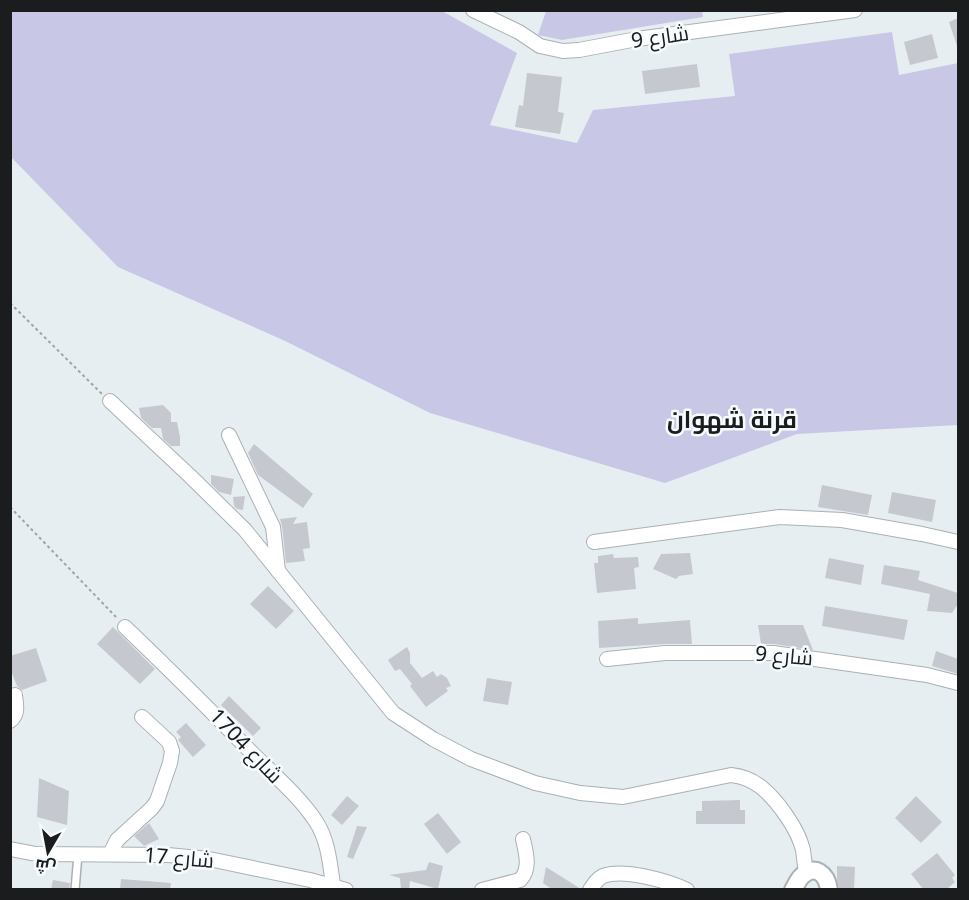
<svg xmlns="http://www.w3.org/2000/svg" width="969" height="900" viewBox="0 0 969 900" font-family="'Noto Sans',Cairo,sans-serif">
  <rect width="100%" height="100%" fill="#e7eef2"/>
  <!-- green -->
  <g fill="#c9c7e6">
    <path d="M11,10L442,11L517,53L490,125L577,143L593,110L735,96L729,54L892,32L899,75L958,63V425L797,434L665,483L430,413L283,340L118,267L11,157Z"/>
    <path d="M546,11L702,10L703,17L562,40L538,35Z"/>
  </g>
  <!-- building -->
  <g fill="#c5c9cf">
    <path d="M958,18V46H957L949,22Z"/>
    <path d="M932,34L938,58L910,65L904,42Z"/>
    <path d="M697,64L700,87L645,94L642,71Z"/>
    <path d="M527,73L562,77L558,112L564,113L560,134L515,127L519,105L523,106Z"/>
    <path d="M163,405L171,413V422H177L180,437V446H171L163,439L161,428H152L141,418L139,408Z"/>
    <path d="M254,444L313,494L303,508L258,475L248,453Z"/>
    <path d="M211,475L234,479L231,495L219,492L211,484Z"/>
    <path d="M822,485L872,495L868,515L818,507Z"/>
    <path d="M892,492L936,500L932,522L888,513Z"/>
    <path d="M245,496L243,510L237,509L234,506L233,497Z"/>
    <path d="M297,517L293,524L307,522L310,548L303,549L305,561L286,563L282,526L280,519Z"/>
    <path d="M690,553L693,574L679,576L676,579L653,569L661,554Z"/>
    <path d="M613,554L614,558L638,557L639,567L634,568L636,589L597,593L594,563H598V556Z"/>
    <path d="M829,558L864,565L861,585L825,578Z"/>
    <path d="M884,565L920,571L918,580L958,593V604L952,613L927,611L930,594L881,584Z"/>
    <path d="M268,586L294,611L276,629L250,604Z"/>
    <path d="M825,606L908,620L904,640L822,626Z"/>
    <path d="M638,618V624L690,620L692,644H665L599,648L598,621Z"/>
    <path d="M758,625H803L813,650L774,644H761Z"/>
    <path d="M113,627L155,669L140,684L97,644Z"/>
    <path d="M407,647L410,653V663L422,678L433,671L437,677L441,674L447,678L451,686L446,688L448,691L426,707L410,686L412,684L400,669L395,671L388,660Z"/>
    <path d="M36,648L47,681L22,690L17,686L10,668V656Z"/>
    <path d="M936,651L958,659V674L932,666Z"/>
    <path d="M487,678L512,682L508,705L483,701Z"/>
    <path d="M229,696L261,728L253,736L221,705Z"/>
    <path d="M186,723L206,745L193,757L178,740L181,737L176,732Z"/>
    <path d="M39,778L69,791L67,825L37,817Z"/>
    <path d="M347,796L359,806L342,825L331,815Z"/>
    <path d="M916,796L942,822L921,843L895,818Z"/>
    <path d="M740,800V810H745V824H696V811H702V801Z"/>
    <path d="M438,813L461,842L447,854L424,824Z"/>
    <path d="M149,823L159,839L144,846L134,836Z"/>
    <path d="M357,826L367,827L353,859L347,857Z"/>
    <path d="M937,853L955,875L952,878L955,882L946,890H924L911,874Z"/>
    <path d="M429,862L443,866L438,889L410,881L409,890H401L400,878L389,875L426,870Z"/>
    <path d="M837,866L855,867L854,890H839L837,878Z"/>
    <path d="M546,867L581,889V890H553L543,883Z"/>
    <path d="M121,879L171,883L170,890H120Z"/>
    <path d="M53,880L70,883L69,890H51Z"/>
  </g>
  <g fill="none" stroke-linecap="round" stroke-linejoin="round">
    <defs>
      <path id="service" d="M75,890L78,854"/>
      <g id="minor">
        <path d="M473,10L519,32L540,46L563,51L579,50L637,39L855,10"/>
        <path d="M110,401L190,476L245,530L393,713L433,739L471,759L535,783L580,793L623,797L731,775C742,776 752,780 761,787C778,801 798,829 803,850C804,858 805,866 806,874"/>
        <path d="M229,435L273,527L278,571"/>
        <path d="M594,542L780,517L842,520L922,534L958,542"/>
        <path d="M125,627C168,668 210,710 252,753C273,774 298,795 315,820C328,839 330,863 333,885"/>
        <path d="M607,659L665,653H773L927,675L958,683"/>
        <path d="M10,721C19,714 16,705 15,695"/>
        <path d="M10,849L36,854L168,855L209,859L310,880L346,890"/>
        <path d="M110,854L117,840L152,808L157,801L170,763L172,751L169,742L142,717"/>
        <path d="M482,890L520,880C531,869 526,853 523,839"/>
        <path d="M590,890C594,884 597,879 603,876C623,868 668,881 687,890"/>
      </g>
      <path id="tertiary" d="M793,890C796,885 798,880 801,877C815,863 827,874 829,890"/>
    </defs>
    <!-- service casing -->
    <use href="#service" stroke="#aab0b4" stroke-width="10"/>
    <!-- minor casing -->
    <use href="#minor" stroke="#aab0b4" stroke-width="16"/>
    <!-- tertiary casing -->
    <use href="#tertiary" stroke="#aab0b4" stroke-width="20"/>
    <!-- path -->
    <g stroke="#9ea3a7" stroke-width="2" stroke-dasharray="3 3" stroke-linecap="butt">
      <path d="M10,303L102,394"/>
      <path d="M10,507L116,617"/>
    </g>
    <!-- service -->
    <use href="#service" stroke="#fff" stroke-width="7"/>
    <!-- minor -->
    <use href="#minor" stroke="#fff" stroke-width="14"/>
    <!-- tertiary -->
    <use href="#tertiary" stroke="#fff" stroke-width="16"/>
  </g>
  <g text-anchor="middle" stroke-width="5" stroke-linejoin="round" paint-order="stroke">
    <!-- street labels -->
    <g font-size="21" fill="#1a1c1e" stroke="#f6fbfe">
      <text transform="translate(660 37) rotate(-8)" y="7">شارع 9</text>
      <text transform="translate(784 656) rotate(5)" y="7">شارع 9</text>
      <text transform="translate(246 746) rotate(46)" y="7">شارع 1704</text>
      <text transform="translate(179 858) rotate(5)" y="7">شارع 17</text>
    </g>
    <!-- quarter labels -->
    <g font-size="24" font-weight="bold" fill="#1a1c1e" stroke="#f6fbfe">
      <text x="732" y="428">قرنة شهوان</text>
    </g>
  </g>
  <!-- border -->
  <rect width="969" height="900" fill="none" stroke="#1a1c1e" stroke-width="24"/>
  <!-- north arrow -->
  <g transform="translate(48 852) rotate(190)" stroke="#f6fbfe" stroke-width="4.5" paint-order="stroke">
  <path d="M0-4.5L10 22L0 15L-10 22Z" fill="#1a1c1e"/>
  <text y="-9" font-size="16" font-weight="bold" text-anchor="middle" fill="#1a1c1e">ش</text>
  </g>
</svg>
